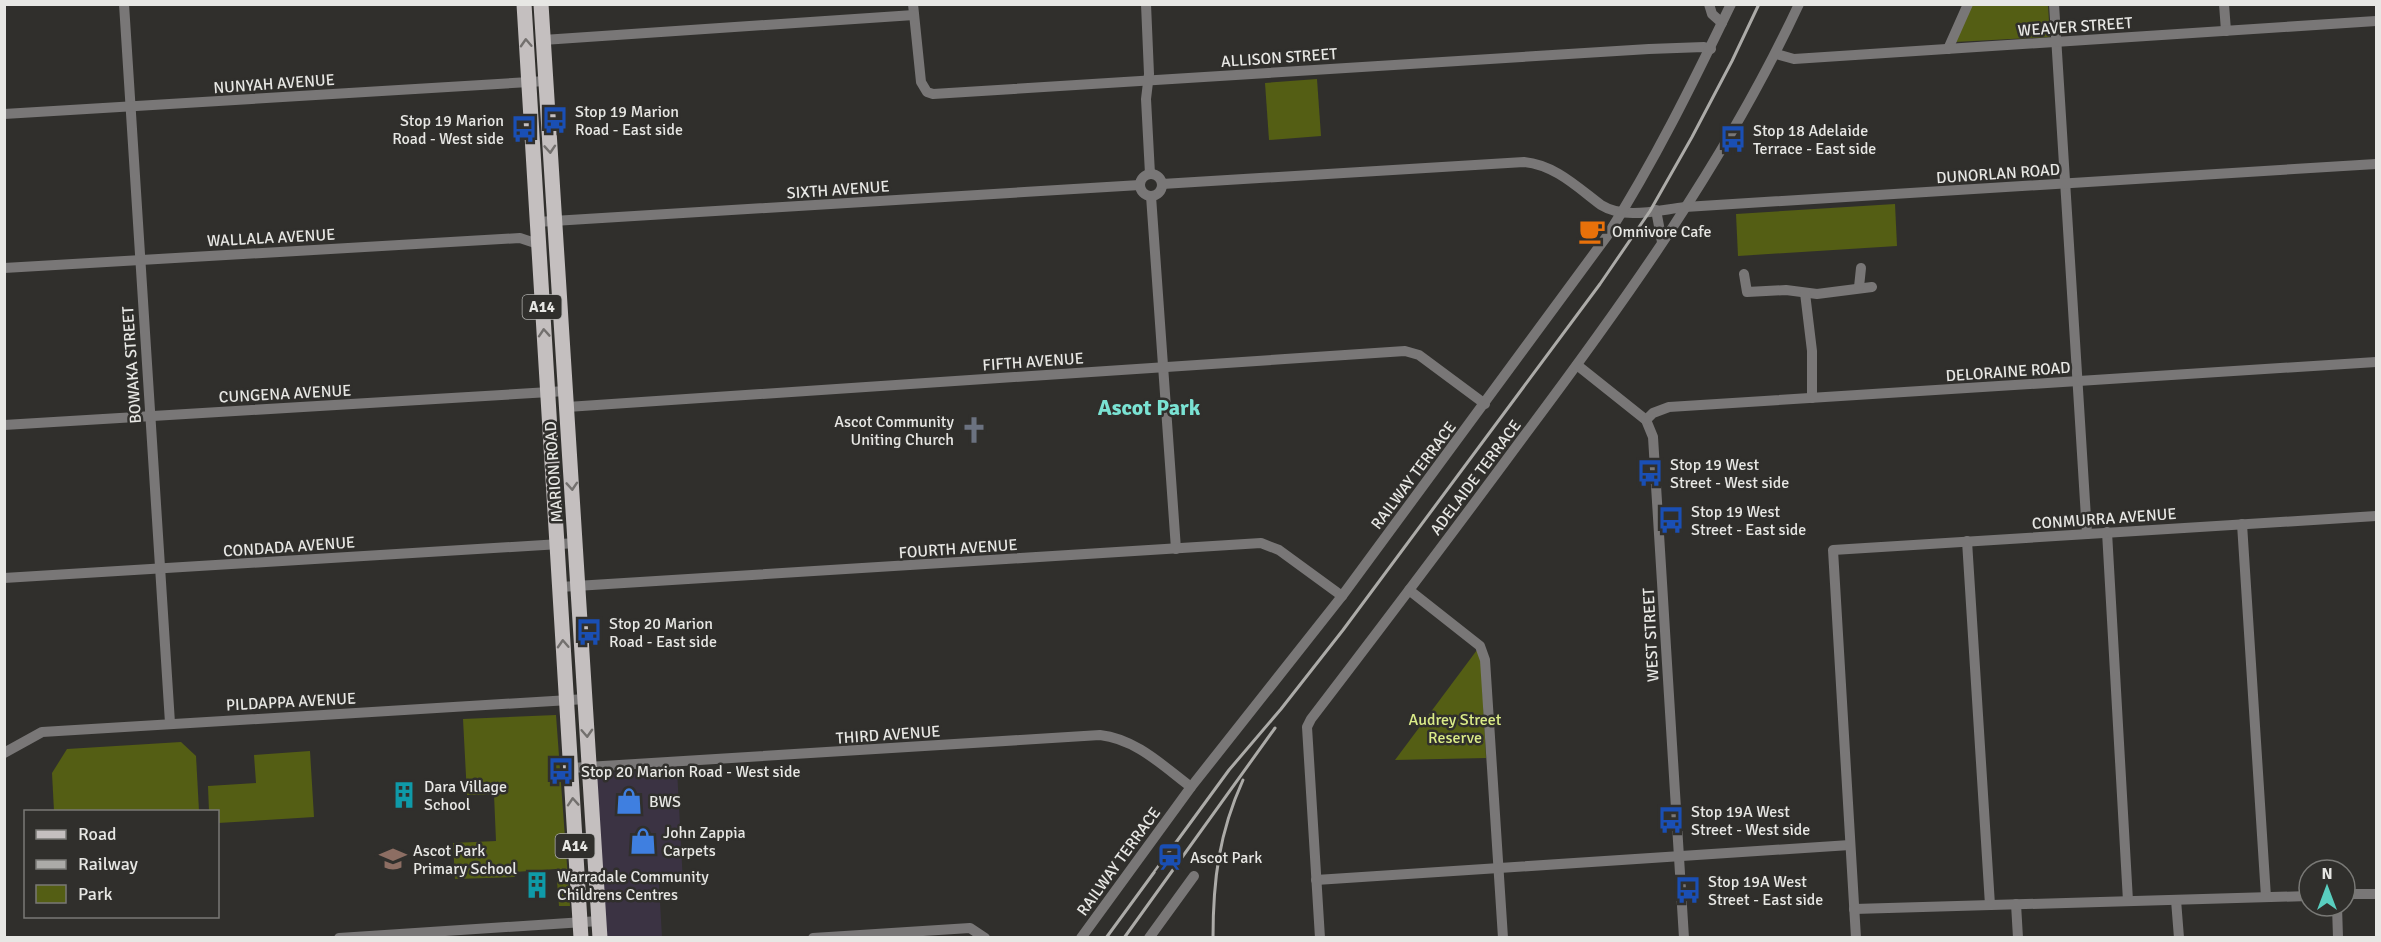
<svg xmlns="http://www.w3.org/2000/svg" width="2381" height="942" viewBox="0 0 2381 942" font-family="Signika,sans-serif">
  <rect width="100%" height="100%" fill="#302f2c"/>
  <!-- commercial -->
  <path fill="#3b3343" d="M677,769L683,883L659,884L662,937H607L595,779L603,773Z"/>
  <!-- green -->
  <g fill="#545e14">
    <path d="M1972,5H2048L2050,37L1955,42Z"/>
    <path d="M1317,79L1321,136L1269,140L1265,83Z"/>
    <path d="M1895,204L1897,246L1738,256L1736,214Z"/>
    <path d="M1477,650L1481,659L1486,758L1395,760Z"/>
    <path d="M556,715L570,906H559L556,869L515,872V877L455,879L453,843L496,841L494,794L467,795L463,719Z"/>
    <path d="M181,742L196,756L199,811H54L52,773L67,749Z"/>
    <path d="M310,751L314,817L218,823V812L209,811L208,786L256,783L254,755Z"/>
  </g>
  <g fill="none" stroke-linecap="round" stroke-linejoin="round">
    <!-- minor -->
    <g stroke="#797777" stroke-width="10">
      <path d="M124,4L170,723"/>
      <path d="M913,4L921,82L927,92L933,94L1649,49L1704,47L1711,49"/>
      <path d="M1146,4L1149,74L1146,99L1150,174"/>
      <path d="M1709,4L1712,14L1722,23"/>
      <path d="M2054,4L2087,534"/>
      <path d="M2224,4L2226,31"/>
      <path d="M543,40L914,15"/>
      <path d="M1948,49L1968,4"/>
      <path d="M1776,54L1794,59L2376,21"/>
      <path d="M4,114L546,81"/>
      <circle cx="1151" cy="185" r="11"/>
      <path d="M1162,184L1524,162C1555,165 1577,187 1601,205C1625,220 1658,210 1685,207L2376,164"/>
      <path d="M1151,196L1176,549"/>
      <path d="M1656,210L1662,242"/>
      <path d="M537,222L1140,185"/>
      <path d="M4,268L520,238L538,244"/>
      <path d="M1744,274L1747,292L1786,290L1817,294L1872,287"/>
      <path d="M1859,287L1861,268"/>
      <path d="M1805,293L1812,351V398"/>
      <path d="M1577,365L1646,420L1653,437L1684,938"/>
      <path d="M567,407L1405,351L1419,355L1485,404"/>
      <path d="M1646,420L1653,413L1669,407L2376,362"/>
      <path d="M4,425L566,391"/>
      <path d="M2242,524L2266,897"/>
      <path d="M2107,532L2128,901"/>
      <path d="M1967,541L1990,905"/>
      <path d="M4,578L576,543"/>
      <path d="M560,587L1261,543L1279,550L1342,596"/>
      <path d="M1409,590L1480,646L1485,660L1503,938"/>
      <path d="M4,753L42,732L586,699"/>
      <path d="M571,768L1100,735C1136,739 1163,766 1191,787"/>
      <path d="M1316,880L1850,845"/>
      <path d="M2345,894H2376"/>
      <path d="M2176,900L2179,938"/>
      <path d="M2016,904L2018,938"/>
      <path d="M2337,906L2338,938"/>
      <path d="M1854,909L2309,896"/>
      <path d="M339,938L599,921"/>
      <path d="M813,938L970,928L985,938"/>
      <path d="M1081,938L1191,787L1342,596L1607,236C1654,162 1693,83 1731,4"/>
      <path d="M1149,938L1194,876"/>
      <path d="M1320,938L1307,727L1311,719C1383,625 1454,531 1524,436C1626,300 1727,159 1799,4"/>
      <path d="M1856,938L1833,550L2376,516"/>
    </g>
    <!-- primary -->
    <g stroke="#c4bfbf" stroke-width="15">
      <path d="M524,4L581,938"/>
      <path d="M541,4L600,938"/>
    </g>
    <!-- rail -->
    <g stroke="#acaba8" stroke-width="3">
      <path d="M1106,938L1229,770L1281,709L1343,630L1600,284L1650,211L1692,137L1732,61L1759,4"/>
      <path d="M1124,938L1275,728"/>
      <path d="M1213,938C1213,880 1219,833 1243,780"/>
    </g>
  </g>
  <!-- one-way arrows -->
  <defs><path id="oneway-chevron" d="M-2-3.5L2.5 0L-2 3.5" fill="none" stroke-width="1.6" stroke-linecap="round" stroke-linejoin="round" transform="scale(1.5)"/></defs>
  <g stroke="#73706e">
    <use href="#oneway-chevron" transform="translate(526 43) rotate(-93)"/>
    <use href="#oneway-chevron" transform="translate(550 149) rotate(86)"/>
    <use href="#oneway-chevron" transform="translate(544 333) rotate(-94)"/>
    <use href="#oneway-chevron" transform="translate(572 486) rotate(86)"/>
    <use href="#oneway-chevron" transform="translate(563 644) rotate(-93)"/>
    <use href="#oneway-chevron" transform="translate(587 733) rotate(87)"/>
    <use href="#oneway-chevron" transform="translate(573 802) rotate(-94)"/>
  </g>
  <!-- icons -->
  <defs>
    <symbol id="bus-bare" viewBox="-9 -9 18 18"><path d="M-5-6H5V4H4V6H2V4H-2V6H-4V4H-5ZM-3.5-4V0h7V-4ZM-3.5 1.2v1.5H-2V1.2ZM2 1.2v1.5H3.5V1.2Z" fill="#1a4fb4" stroke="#302f2c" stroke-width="2.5" paint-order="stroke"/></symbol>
    <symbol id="cafe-bare" viewBox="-9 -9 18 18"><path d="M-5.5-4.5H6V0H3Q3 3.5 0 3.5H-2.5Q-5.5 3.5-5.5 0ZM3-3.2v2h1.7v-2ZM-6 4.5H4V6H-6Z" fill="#e8710a" stroke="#302f2c" stroke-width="2.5" paint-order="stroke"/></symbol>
    <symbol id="church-bare" viewBox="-9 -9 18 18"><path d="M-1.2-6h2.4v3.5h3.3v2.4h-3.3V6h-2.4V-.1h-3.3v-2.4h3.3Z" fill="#6b7280" stroke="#302f2c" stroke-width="2.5" paint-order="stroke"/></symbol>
    <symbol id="building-bare" viewBox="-9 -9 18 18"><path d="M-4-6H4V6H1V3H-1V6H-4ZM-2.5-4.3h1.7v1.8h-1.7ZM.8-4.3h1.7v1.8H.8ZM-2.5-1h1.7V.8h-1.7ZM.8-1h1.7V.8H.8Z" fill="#0f9aa8" stroke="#302f2c" stroke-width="2.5" paint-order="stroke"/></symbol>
    <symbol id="shop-bare" viewBox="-9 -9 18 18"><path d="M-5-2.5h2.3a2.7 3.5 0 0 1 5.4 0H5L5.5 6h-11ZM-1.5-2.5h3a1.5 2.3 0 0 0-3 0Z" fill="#3f7fe0" stroke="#302f2c" stroke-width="2.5" paint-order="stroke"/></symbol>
    <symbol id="station-bare" viewBox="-9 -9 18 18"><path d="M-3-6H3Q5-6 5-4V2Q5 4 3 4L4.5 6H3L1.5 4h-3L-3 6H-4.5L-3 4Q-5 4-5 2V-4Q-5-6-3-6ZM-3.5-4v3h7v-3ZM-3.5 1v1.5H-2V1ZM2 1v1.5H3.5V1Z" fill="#1a4fb4" stroke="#302f2c" stroke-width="2.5" paint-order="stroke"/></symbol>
    <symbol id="school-bare" viewBox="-9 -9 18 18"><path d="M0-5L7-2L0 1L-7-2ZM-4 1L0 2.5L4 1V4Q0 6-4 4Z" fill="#8d6e63" stroke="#302f2c" stroke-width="2.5" paint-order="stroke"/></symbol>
  </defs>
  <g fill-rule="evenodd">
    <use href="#bus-bare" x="536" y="101" width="38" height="38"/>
    <use href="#bus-bare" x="505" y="110" width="38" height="38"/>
    <use href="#bus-bare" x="1714" y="120" width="38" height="38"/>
    <use href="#cafe-bare" x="1573" y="212" width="38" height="38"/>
    <use href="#church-bare" x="955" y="411" width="38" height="38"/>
    <use href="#bus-bare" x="1631" y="454" width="38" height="38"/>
    <use href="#bus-bare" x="1652" y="501" width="38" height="38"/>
    <use href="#bus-bare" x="570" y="613" width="38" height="38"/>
    <use href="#bus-bare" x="542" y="752" width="38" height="38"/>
    <use href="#building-bare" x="385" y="776" width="38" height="38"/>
    <use href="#shop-bare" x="610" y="782" width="38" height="38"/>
    <use href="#bus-bare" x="1652" y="801" width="38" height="38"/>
    <use href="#shop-bare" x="624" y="822" width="38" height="38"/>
    <use href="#station-bare" x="1151" y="838" width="38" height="38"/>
    <use href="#school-bare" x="374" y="840" width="38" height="38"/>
    <use href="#building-bare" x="518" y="866" width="38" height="38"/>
    <use href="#bus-bare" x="1669" y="871" width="38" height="38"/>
  </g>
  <g text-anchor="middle" stroke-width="5" stroke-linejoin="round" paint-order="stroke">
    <!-- shield labels -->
    <g fill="#302f2c" stroke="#b0b0ad" stroke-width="1.5">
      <rect x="522.5" y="295" width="39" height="24" rx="4.5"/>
      <rect x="555.5" y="834" width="39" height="24" rx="4.5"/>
    </g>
    <g font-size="15" font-weight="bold" fill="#e7e7e4">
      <text x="542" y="312">A14</text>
      <text x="575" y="851">A14</text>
    </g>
    <!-- street labels -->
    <g font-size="16" fill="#e7e7e4" stroke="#302f2c">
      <text transform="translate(2075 26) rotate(-4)" y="6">WEAVER STREET</text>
      <text transform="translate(1279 57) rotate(-4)" y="6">ALLISON STREET</text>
      <text transform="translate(274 83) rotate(-4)" y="6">NUNYAH AVENUE</text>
      <text transform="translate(1998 173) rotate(-4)" y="6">DUNORLAN ROAD</text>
      <text transform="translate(838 189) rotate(-4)" y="6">SIXTH AVENUE</text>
      <text transform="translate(271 237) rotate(-3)" y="6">WALLALA AVENUE</text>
      <text transform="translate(1033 361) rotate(-4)" y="6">FIFTH AVENUE</text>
      <text transform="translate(131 365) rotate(-94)" y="6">BOWAKA STREET</text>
      <text transform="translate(2008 371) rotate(-4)" y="6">DELORAINE ROAD</text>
      <text transform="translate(285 393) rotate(-3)" y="6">CUNGENA AVENUE</text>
      <text transform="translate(553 472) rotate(-94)" y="6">MARION ROAD</text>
      <text transform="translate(1413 475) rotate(-53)" y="6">RAILWAY TERRACE</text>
      <text transform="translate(1475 477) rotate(-53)" y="6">ADELAIDE TERRACE</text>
      <text transform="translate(2104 518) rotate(-4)" y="6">CONMURRA AVENUE</text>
      <text transform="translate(289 546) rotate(-4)" y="6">CONDADA AVENUE</text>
      <text transform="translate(958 548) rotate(-4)" y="6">FOURTH AVENUE</text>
      <text transform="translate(1650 635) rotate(-93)" y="6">WEST STREET</text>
      <text transform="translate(291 701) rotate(-3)" y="6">PILDAPPA AVENUE</text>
      <text transform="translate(888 734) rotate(-4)" y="6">THIRD AVENUE</text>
      <text transform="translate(1118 861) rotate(-54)" y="6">RAILWAY TERRACE</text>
    </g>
    <!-- poi labels -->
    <g font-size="16" fill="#e7e7e4" stroke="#302f2c" text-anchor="start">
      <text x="575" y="117">Stop 19 Marion<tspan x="575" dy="18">Road - East side</tspan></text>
      <text x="504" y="126" text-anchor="end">Stop 19 Marion<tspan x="504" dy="18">Road - West side</tspan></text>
      <text x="1753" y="136">Stop 18 Adelaide<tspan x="1753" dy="18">Terrace - East side</tspan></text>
      <text x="1612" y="237">Omnivore Cafe</text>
      <text x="954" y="427" text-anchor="end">Ascot Community<tspan x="954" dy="18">Uniting Church</tspan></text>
      <text x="1670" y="470">Stop 19 West<tspan x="1670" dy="18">Street - West side</tspan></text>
      <text x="1691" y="517">Stop 19 West<tspan x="1691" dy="18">Street - East side</tspan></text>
      <text x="609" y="629">Stop 20 Marion<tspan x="609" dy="18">Road - East side</tspan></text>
      <text x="581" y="777">Stop 20 Marion Road - West side</text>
      <text x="424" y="792">Dara Village<tspan x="424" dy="18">School</tspan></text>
      <text x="649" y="807">BWS</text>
      <text x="1691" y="817">Stop 19A West<tspan x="1691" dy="18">Street - West side</tspan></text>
      <text x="663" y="838">John Zappia<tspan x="663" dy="18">Carpets</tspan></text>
      <text x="413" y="856">Ascot Park<tspan x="413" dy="18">Primary School</tspan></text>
      <text x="1190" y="863">Ascot Park</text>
      <text x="557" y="882">Warradale Community<tspan x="557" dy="18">Childrens Centres</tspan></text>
      <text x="1708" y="887">Stop 19A West<tspan x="1708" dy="18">Street - East side</tspan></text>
    </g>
    <!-- park labels -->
    <g font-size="16" fill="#dbec88" stroke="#302f2c">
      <text x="1455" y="725">Audrey Street<tspan x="1455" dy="18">Reserve</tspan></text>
    </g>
    <!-- district labels -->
    <g font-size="22" font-weight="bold" fill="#7ae2d3" stroke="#302f2c">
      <text x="1149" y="415">Ascot Park</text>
    </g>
  </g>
  <!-- border -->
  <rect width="2381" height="942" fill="none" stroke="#e7e7e4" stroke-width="12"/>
  <!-- legend -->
  <rect x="24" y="810" width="195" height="108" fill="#302f2c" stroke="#797976" stroke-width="1.5"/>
  <rect x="36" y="830" width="30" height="9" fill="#c4bfbf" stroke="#797976" stroke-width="1.5"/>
  <text x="78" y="840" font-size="18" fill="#e7e7e4">Road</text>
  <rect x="36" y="860" width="30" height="9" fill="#acaba8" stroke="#797976" stroke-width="1.5"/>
  <text x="78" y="870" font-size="18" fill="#e7e7e4">Railway</text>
  <rect x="36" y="885" width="30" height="18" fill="#545e14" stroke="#797976" stroke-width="1.5"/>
  <text x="78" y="900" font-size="18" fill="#e7e7e4">Park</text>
  <!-- north arrow -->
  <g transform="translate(2327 888)"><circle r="28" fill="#302f2c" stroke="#797976" stroke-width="1.5"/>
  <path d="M0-4.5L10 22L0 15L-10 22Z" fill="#59cebf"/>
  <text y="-9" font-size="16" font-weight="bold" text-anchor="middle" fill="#e7e7e4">N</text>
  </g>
</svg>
